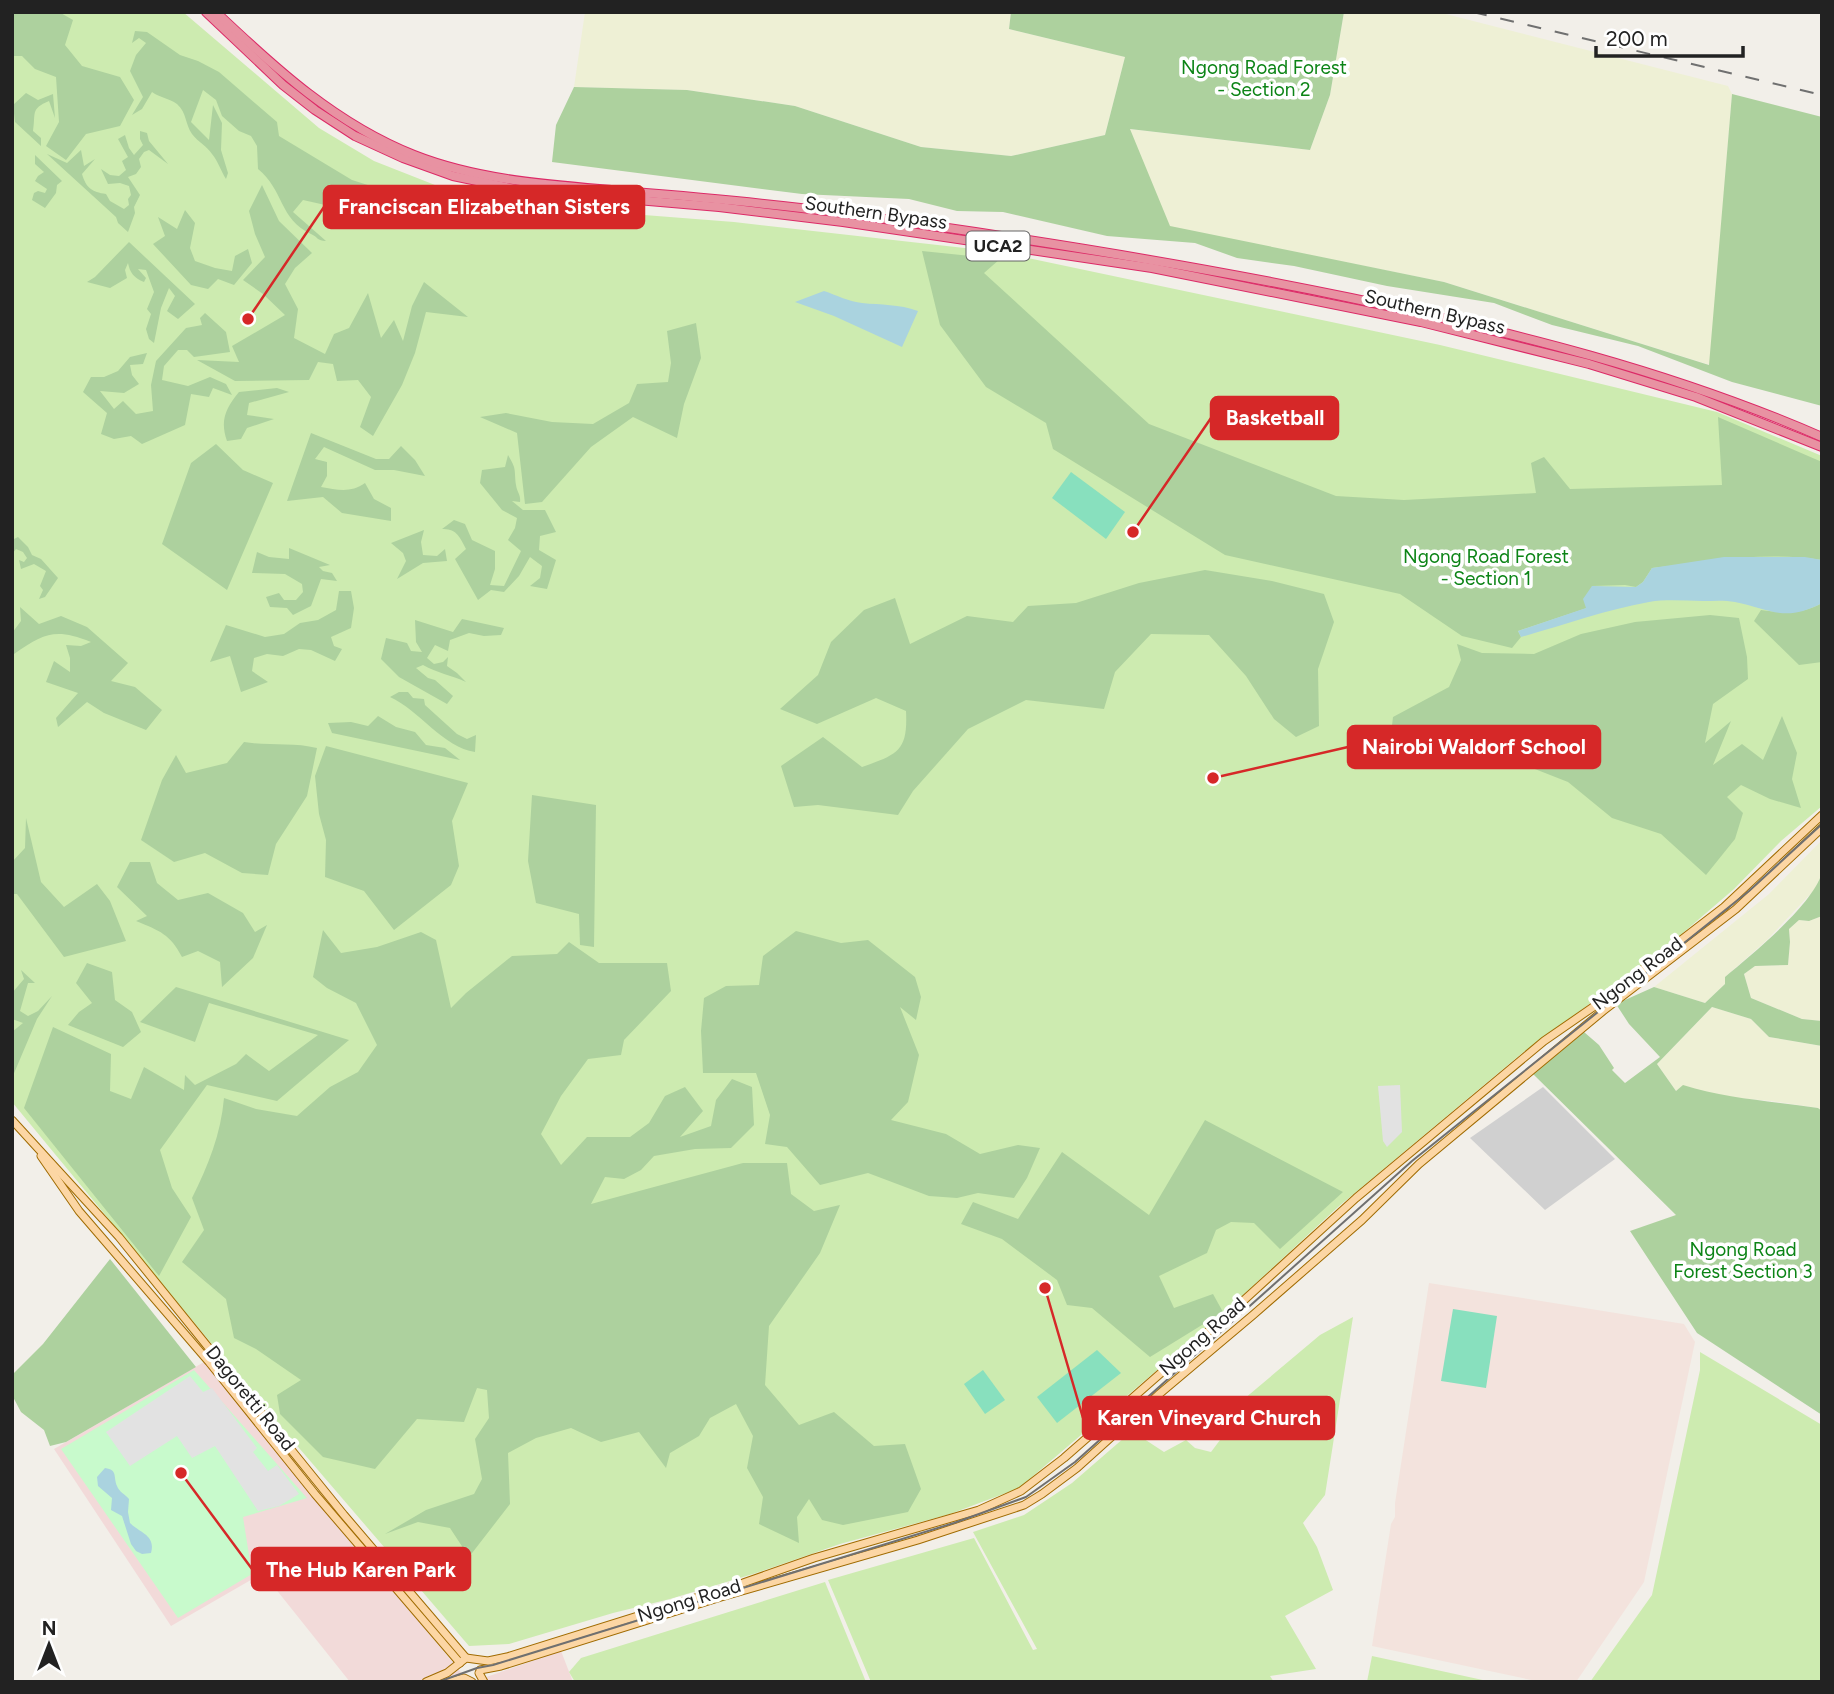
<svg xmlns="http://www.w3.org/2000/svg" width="1834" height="1694" viewBox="0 0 1834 1694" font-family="Figtree,sans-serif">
  <rect width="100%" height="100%" fill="#f2efe9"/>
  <!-- commercial -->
  <g fill="#f2dad9">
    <path d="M204,1362L469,1682H350L263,1573L171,1626L54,1449Z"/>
    <path d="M561,1651L573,1682H472Z"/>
  </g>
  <!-- religious -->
  <path fill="#d0d0d0" d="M1543,1087L1615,1159L1545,1210L1470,1138Z"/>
  <!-- military -->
  <path fill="#f3e3dd" d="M1429,1283L1684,1324L1695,1342L1644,1582L1576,1682H1541L1372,1646L1391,1524L1395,1517V1503Z"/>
  <!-- farmland -->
  <g fill="#eef0d5">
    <path d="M585,12H1011L1009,29L1125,57L1105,135L1011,156L921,147L795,106L687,90L574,87Z"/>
    <path d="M1344,12H1438L1728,86L1732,94L1710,365L1444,282L1170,227L1129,129L1310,150L1330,95Z"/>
    <path d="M1822,840V873L1817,887L1767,940L1725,977V984L1705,1003L1654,987L1769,894Z"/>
    <path d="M1822,916V1021L1802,1019L1751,998L1744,974L1755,966L1788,965L1790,942L1789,929L1799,920L1809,921Z"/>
    <path d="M1712,1007L1751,1019L1769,1037L1822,1046V1111L1818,1108L1771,1101L1716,1096L1683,1086L1676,1091L1657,1064Z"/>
  </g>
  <!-- grass -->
  <g fill="#cdebb0">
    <path d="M12,12H183L319,128L374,161L435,185L567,209L734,222L1000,252L1440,345L1717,412L1822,456V806L1781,841L1734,889L1663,950L1521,1054L1338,1207L1218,1318L1019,1488L950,1514L840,1544L753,1574L670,1599L613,1613L509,1644L469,1646L263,1406L12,1102Z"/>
    <path d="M1353,1317L1325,1495L1303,1523L1317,1547L1333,1590L1285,1616L1316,1669L1270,1676L1274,1682H871L828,1580L974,1538L1033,1650L1037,1649L973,1532L1024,1515L1072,1483L1132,1431L1164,1452L1186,1440L1195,1448L1211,1452L1220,1440L1238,1404L1320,1335Z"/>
    <path d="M1700,1352L1822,1425V1682H1590L1652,1595L1700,1370Z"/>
    <path d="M825,1582L866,1682H575L569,1672L581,1658Z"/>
    <path d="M1372,1656L1492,1682H1367Z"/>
  </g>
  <!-- forest -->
  <g fill="#add19e">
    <path d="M12,12H59L73,20L65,45L82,66L120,77L134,100L120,126L86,134L66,160L46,146L59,122L56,77L35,69L22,56H12Z"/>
    <path d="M1011,12H1344L1330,95L1310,150L1130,129L1170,226L1444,282L1709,365L1732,94L1822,117V406L1732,382L1638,346L1552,325L1494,303L1387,286L1294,266L1237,258L1195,243L1107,236L1003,212L957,211L909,199L802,194L552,162L556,125L574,87L687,90L795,106L921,147L1011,156L1105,135L1125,57L1009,29Z"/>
    <path d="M135,31L147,32L180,55L198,61L219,72L277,122L279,136L352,180L393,193L391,213L368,223L343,209L303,200L293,212L326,241C317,241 318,237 311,234C279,219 284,190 258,169L257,146L251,136L239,131L222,116L216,100L203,90L191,122L209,140L213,105L222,123L221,150L228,173L226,179C221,171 218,161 212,154C207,146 198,142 192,134C185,124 187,113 177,104C169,98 160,98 152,92L142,109L132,115L143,97L130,71L136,55L146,43L139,38L132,43Z"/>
    <path d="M26,93L38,100L53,94L55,118L49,101C30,109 36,113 33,131L41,138V146L15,122L13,105Z"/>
    <path d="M140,131L147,133L149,141L168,164L149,150L144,152L139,159L141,167L136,174L128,177L140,195L134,207L135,213L128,232L118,223L116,217L47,154L67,163L81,150L84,166L95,159L82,174C86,188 92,192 106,194L110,201L124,209L129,205L128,199L131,195L129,186L120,183L108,184L101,169L110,175L119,176L126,170L122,161L128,157L118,139L125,135L129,148L134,155L143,145L140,139Z"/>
    <path d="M35,155L62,181L57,185L56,193L45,208L32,200L34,193L38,191L45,193L47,189L35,181L38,176L44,172L35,164Z"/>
    <path d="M262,185L279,221L312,253L295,268L285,284L298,309L294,338L325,354L334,334L349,328L368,293L381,338L394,320L403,341L412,306L424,282L468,317L426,312L415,353L402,385L373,436L360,427L371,397L358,380L337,381L333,364L318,362L309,380L235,381L197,360L239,362L232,346L285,315L263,294L243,280L265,257L255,234L249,211Z"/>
    <path d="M185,210L195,223L190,248L195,261L215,268L232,271L235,256L248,249L252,263L234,285L218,279L208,289L191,285L153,244L165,236L158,217L177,229Z"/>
    <path d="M129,242L195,304L178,319L167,311L175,296L169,288L161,308L154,343L149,339L146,329L151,314L147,309L154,292L146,270L138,269L146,278L144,282C134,278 130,273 128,263L125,270L127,278L110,288L87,282L95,277Z"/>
    <path d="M922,251L1000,259L984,273L1149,424L1336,496L1404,500L1536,493L1531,463L1544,457L1570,489L1722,485L1718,417L1822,462V560C1765,551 1708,561 1652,568L1643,582L1636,587L1625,585L1592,586L1587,608L1518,631L1521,637L1512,648L1462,636L1400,594L1225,555L1053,449L1046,423L986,387L940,325Z"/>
    <path d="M205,313L226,332L230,352L194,357L187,350H178L164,366L162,380L188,386L210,377L226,384L232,395L213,388L209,397L191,394L185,425L142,444L131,436L114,439L101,434L107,413L83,392L91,377H104L118,371L130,357L147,353L143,364L130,365L132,375L139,384L124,393L100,391L114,409L123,401L136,414L153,411L151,385L156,361L186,328L202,325L200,318Z"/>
    <path d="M696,323L701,358L684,404L677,438L633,417L591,447L542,502L525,504L517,433L480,417L506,413L552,422L593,424L629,403L637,384L668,382L671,363L667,331Z"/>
    <path d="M277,388L289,392L249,403L247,415L274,419L247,428L241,439L227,441C220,421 225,409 239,392Z"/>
    <path d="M311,433L376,459H389L401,446L415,460L425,476L394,470H375L324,447L315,459L327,462V476L321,487C338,490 351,493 365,483L374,499L391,508V521L342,513L323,497L287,501Z"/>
    <path d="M216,444L243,470L273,483L227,590L162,544L191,463Z"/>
    <path d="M508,455C517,470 514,469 516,485C517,492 521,495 520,502L512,501L523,510H545L556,532L540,536L539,550L556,560L547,589L530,586L540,578L542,566L530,557L519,576L504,592L491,590L478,600L455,559L466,549C460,537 456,528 442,529L454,520L465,524L472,540L495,551V569L490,585L504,586L521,551L508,540L515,528L517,518L502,510L480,483L482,470L505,467Z"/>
    <path d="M424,530L421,542L423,555L437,556L445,549L447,561L423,563L397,579L406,561L403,553L391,543Z"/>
    <path d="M18,537L28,547L32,555L41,559L58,578L45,597L39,599L43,590L40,586L46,571L34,564L21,569L19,560L24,562L27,558L23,552L16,549L12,554V540Z"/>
    <path d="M289,548L330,565L319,567L323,571L332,573L337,581L321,579L311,606L293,615L287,608L270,607L266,597L279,593L284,600H296L303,592L302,584L285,574L252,573L257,552L269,557L289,559Z"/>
    <path d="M1205,570L1272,581L1324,594L1334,622L1318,669L1319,726L1296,737L1274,719L1246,676L1209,635L1151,634L1115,672L1104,709L1026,700L968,729L913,791L898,815L818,805L794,807L781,766L823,737L862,767C898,754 908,751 906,711L876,698L817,724L780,709L818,675L831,642L864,610L895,598L910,644L967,616L1013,622L1028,606L1076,603L1139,583Z"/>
    <path d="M339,591H351L354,608L351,628L331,637L334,646L342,649L335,661L311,650L299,649L283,656L267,654L254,658L252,671L268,682L241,692L230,656L210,662L226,625L265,637L284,634L300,623L318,620L336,610Z"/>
    <path d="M1822,603V662L1799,665L1754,621L1761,610C1784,613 1800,615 1822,603Z"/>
    <path d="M20,607L39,624L61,616L87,627L128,663L111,681L135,687L162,710L146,730L104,713L87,702L58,727L56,718L78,693L46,682L54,661L70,672V658L66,645L81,646L91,642C55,628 45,633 14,654L12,633L21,621Z"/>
    <path d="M1710,615L1739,618L1747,657L1748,679L1713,704L1705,743L1731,721L1713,765L1742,744L1763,760L1782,716L1797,753L1792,779L1801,808L1770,799L1741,785L1727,797L1743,813L1735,839L1706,875L1661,834L1612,818L1568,782L1497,754L1389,751L1393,717L1449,687L1461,660L1457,644L1482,653L1534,654L1581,634L1635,622Z"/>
    <path d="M462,619L504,628L501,635L484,636L469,633L450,640L448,651L435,645L427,658L434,664L443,662L448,657L447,666L457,673L466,682C451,675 437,673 423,665L416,668L428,678L435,680L453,696L447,704L399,677L381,659L386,638L407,643L411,651L422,652L416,642L415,620L453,632Z"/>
    <path d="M399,692H408L413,698L424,699L425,705L457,734L467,739L476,735L475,752C444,748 419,710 390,697Z"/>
    <path d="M378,716L396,727L415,732L426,745L445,748L460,760L332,733L328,723L351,722L368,726Z"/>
    <path d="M244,742C268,746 293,742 317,748L307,796L276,844L268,875L242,873L205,853L174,862L141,840L162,780L176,755L186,773L227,763Z"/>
    <path d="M326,746L468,783L452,821L459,866L451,885L394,930L364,891L325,877L326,840L319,814L315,776Z"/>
    <path d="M532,795L596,805L594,947L580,945L579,914L536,903L528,861Z"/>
    <path d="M26,818L41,882L64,907L97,884L110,901L126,941L64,957L17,894H12V862L25,848Z"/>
    <path d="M130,862H150L157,883L178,900L208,893L243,913L255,932L267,925L253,958L222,987L220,962L198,951L182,957C170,934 160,931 136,921L147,916L117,887Z"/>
    <path d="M1822,873V916L1809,921L1799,920L1789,929L1790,942L1788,965L1755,966L1744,974L1751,998L1802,1019L1822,1021V1046L1769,1037L1751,1019L1712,1007L1657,1064L1676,1091L1683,1085C1727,1099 1773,1101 1818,1108L1822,1111V1415L1697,1333L1630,1231L1676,1215L1533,1074L1584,1032L1599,1045L1614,1068L1612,1070L1625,1083L1660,1057L1629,1024L1616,1004L1654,987L1705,1003L1725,984V977C1753,953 1811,907 1822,873Z"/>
    <path d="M323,930L341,953L377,947L421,932L436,940L451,1008L466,993L512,956L557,954L569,942L599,963H667L671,991L624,1040L621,1055L588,1059L561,1096L541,1134L561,1165L587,1137H630L649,1123L665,1096L685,1087L703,1111L680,1137L711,1126L716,1100L732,1079L752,1087L754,1125L731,1148L695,1149L654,1156L641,1170L624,1179L605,1177L591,1204L743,1163H787L791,1194L814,1211L840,1205L820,1253L769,1326L765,1385L799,1425L834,1412L874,1446L905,1444L921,1489L908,1512L843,1525L822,1520L809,1499L797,1517L799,1543L759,1524L763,1497L747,1468L753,1436L736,1404L710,1418L699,1436L670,1453L666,1468L639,1432L601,1442L571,1428L536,1438L508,1453L510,1504L469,1557L450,1528L418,1522L385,1534L426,1510L474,1494L482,1479L475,1439L489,1418L487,1390L477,1388L464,1422L417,1419L375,1469L323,1457L280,1414L277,1395L301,1380L256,1349L234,1338L226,1299L182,1262L204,1230L192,1198C208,1166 221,1134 224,1098L256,1109L297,1116L330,1087L358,1072L377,1045L356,1003L327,988L313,977Z"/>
    <path d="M796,931L841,943L868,940L915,977L921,997L916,1020L900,1007L919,1055L908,1102L891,1120L946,1134L980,1154L1018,1145L1040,1148L1027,1178L1014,1198L978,1193L957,1198L929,1196L868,1173L820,1185L787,1147L765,1144L770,1115L756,1073H703L701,1031L704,998L726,986L759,985L763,956Z"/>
    <path d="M87,963L112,972L115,1000L132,1012L141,1032L123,1047L68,1025L79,1012L92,1003L76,983Z"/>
    <path d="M21,970L35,983H28L20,1011L28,1016L38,1011L52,996L37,1019L12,1078V1032L23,1023L12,1019V993L24,979Z"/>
    <path d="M176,987L349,1040L277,1101L207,1085L160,1150L172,1188L191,1217L159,1276L24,1108L53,1027L111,1054L110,1091L131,1099L144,1067L184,1090L185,1075L195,1085L236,1064L246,1054L269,1071L318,1035L209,1003L195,1042L140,1022Z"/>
    <path d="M1205,1120L1343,1192L1280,1249L1254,1223L1231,1222L1216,1230L1207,1253L1159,1276L1174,1308L1213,1294L1223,1312L1150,1357L1092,1308L1067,1305L1057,1280L1002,1239L961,1224L973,1202L1018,1219L1062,1152L1149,1215Z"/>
    <path d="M110,1259L196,1367L66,1442L50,1446L44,1430L21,1412L13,1397L12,1375L43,1344Z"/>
  </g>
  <!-- park -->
  <path fill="#c8facc" d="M194,1370L307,1498L243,1517L252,1574L178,1618L61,1449Z"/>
  <!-- pitch -->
  <g fill="#88e0be">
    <path d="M1071,472L1125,512L1106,539L1052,498Z"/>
    <path d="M1453,1309L1497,1316L1486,1388L1441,1381Z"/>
    <path d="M1097,1350L1121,1373L1057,1423L1037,1397Z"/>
    <path d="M983,1370L1005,1400L985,1414L964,1384Z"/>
  </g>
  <!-- parking -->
  <g fill="#e2e2e2">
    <path d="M1400,1085L1402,1132L1387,1147L1383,1141L1378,1086Z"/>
    <path d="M190,1376L203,1392L212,1388L257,1448L253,1452L268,1471L277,1465L299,1494L279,1506L258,1511L215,1446L192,1458L177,1436L130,1466L106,1432Z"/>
  </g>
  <!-- water -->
  <g fill="#aad3df">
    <path d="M824,291C836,295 850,302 862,303C881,305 899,304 918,311L902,347L834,316L795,302Z"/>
    <path d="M1724,557H1805L1822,560V603C1785,623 1770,609 1735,602C1725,600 1713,601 1703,601C1685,601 1667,599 1649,602C1605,610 1564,625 1521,637L1518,631L1586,608L1583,599L1592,586L1636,587L1643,582L1652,568Z"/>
    <path d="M105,1468C118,1470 113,1476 117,1486C119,1492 125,1494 129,1499L128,1512L130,1523C140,1533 156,1535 151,1553L142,1554L136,1551L131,1544L122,1516L111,1510L112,1498L98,1486L97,1477Z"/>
  </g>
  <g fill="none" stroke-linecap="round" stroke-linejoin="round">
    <defs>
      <g id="major">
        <path d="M12,1120L119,1237L344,1515L466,1658"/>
        <path d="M41,1156L79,1211L209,1362L315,1494L460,1663"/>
        <path d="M480,1670L501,1666L721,1597L918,1540L1024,1505L1042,1494L1077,1468L1158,1395L1253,1315L1362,1220L1419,1164L1603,1011L1736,909L1822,828"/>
        <path d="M479,1673L484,1682"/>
        <path d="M426,1682L447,1673L466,1658L488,1661L507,1657L743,1583L814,1558L979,1510L1021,1491L1064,1458L1243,1301L1356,1198L1544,1041L1599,1003L1724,907L1822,815"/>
        <path d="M449,1682L464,1678L472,1682"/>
      </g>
      <g id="highway">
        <path d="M206,12L283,85L315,110L355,136L403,158L453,176L520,190L719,207L843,222L1152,268L1421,322L1589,364L1696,397L1822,447"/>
        <path d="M216,12C276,69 336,124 414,155C480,181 553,185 622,191C695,197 769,203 841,213C1012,236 1183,263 1351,298C1512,332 1671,371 1822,437"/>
      </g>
    </defs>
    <!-- major casing -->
    <use href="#major" stroke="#a06b00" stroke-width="9"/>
    <!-- highway casing -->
    <use href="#highway" stroke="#dc2a67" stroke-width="10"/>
    <!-- major -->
    <use href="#major" stroke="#fcd6a4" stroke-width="7"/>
    <!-- highway -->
    <use href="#highway" stroke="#e892a2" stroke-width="8"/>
    <!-- tram -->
    <path stroke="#707070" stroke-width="2" d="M438,1682L477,1668L493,1665L954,1523L1026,1497L1075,1462L1412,1161L1749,891L1822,824"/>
    <!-- rail -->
    <path stroke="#707070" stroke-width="2" stroke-dasharray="14 14" stroke-linecap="butt" d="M1473,12L1822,95"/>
  </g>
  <g text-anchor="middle" stroke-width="7" stroke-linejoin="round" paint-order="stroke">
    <!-- shield labels -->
    <rect fill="#fff" stroke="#646464" stroke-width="2" x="966.5" y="231.5" width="63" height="29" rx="5"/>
    <g font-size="18" font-weight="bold" fill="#222">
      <text x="998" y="252">UCA2</text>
    </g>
    <!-- park labels -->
    <g font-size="19" fill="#0c8416" stroke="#fff">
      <text x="1264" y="74">Ngong Road Forest<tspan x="1264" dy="22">- Section 2</tspan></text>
      <text x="1486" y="563">Ngong Road Forest<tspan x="1486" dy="22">- Section 1</tspan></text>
      <text x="1743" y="1256">Ngong Road<tspan x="1743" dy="22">Forest Section 3</tspan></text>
    </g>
    <!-- street labels -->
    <g font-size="19" fill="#222" stroke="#fff">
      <text transform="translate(876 212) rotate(8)" y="7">Southern Bypass</text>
      <text transform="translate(1435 311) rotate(13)" y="7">Southern Bypass</text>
      <text transform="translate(1637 973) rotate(-37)" y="7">Ngong Road</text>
      <text transform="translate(1202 1336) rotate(-41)" y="7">Ngong Road</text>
      <text transform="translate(251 1398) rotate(51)" y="7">Dagoretti Road</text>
      <text transform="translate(689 1600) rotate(-17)" y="7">Ngong Road</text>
    </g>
  </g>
  <!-- callouts -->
  <path fill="none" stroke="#d62828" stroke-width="2.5" d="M248 319L324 207M1133 532L1211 418M1213 778L1348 747M1045 1288L1083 1418M181 1473L252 1569"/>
  <g fill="#d62828" stroke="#fff" stroke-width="2.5">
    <circle cx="248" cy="319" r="7"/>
    <circle cx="1133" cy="532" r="7"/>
    <circle cx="1213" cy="778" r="7"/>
    <circle cx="1045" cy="1288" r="7"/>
    <circle cx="181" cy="1473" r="7"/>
  </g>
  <g fill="#d62828" stroke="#d62828" stroke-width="2.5">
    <rect x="324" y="186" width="320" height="42" rx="7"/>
    <rect x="1211" y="397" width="127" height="42" rx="7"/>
    <rect x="1348" y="726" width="252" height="42" rx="7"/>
    <rect x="1083" y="1397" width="251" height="42" rx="7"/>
    <rect x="252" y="1548" width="218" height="42" rx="7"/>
  </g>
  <g font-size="21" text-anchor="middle" font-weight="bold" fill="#fff">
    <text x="484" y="214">Franciscan Elizabethan Sisters</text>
    <text x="1275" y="425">Basketball</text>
    <text x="1474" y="754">Nairobi Waldorf School</text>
    <text x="1209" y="1425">Karen Vineyard Church</text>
    <text x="361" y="1577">The Hub Karen Park</text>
  </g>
  <!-- border -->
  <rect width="1834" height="1694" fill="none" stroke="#222222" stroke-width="28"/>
  <!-- north arrow -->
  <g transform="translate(49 1645)" stroke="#ffffff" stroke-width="5" paint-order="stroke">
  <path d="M0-5L12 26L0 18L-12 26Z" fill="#222222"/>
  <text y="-10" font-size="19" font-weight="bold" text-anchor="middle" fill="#222222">N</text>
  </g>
  <!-- scale -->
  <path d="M1596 46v10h147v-10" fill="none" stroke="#222222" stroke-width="3.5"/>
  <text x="1606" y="46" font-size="21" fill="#222222" stroke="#ffffff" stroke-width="5" paint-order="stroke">200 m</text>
</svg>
